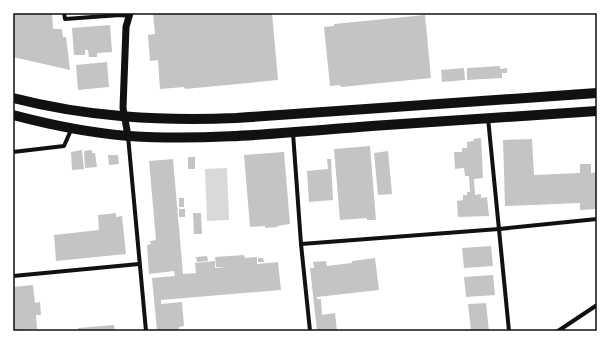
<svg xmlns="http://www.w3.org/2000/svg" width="610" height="344" viewBox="0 0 610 344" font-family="'PT Sans',sans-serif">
  <rect width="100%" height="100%" fill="#fff"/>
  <!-- water -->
  <path fill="#d9d9d9" d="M227,168L229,220L207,221L205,169Z"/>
  <!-- building -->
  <g fill="#c4c4c4">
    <path d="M13,13H52L53,29H62L63,37H66L70,70L13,57Z"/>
    <path d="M153,13H272L278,80L185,89L184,87L160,89L158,60L150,61L148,35L155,34Z"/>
    <path d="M425,15L431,78L341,87L340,85L330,86L324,27L334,26V24Z"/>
    <path d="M110,25L112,52L97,53V57H89L88,50H85V55H74L72,28Z"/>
    <path d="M107,62L109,87L78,90L76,65Z"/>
    <path d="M500,66V69L507,68V73H502V78L467,80V68Z"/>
    <path d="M464,68L465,80L442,82L441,70Z"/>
    <path d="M481,138L483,178L474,179L475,195L481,194V198L487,197L489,216L458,217L457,201L463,200V195H467V192H470L469,176H465L464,168L455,169L454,152H462V148H467V142L474,141L473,139Z"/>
    <path d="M532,139L534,175L580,173V164H591V173L597,172V209L580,210V203L505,206L503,140Z"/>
    <path d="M370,146L376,220H367V218L340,220L334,149Z"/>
    <path d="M82,150L84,169L72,170L71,152Z"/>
    <path d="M92,150V153H95L97,167L85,168L84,151Z"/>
    <path d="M388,151L392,194L378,195L374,153Z"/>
    <path d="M284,152L290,224L277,226L278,227L265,228V226L250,227L244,155Z"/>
    <path d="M108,155H118L119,164L109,165Z"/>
    <rect x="188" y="157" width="7" height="12"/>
    <path d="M173,159L183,274L196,273L195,263L215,261V268L227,267H216L215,257L244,255L245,258L257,257V264L278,262L281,290L161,300V304L182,302L184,326L179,327V331H157L152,278L175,276L174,271L149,274L147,245L151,244L150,241L156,240L149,161Z"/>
    <path d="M327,159H331L333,200L309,202L307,171L328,169Z"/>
    <rect x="179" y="198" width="5" height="9"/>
    <rect x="179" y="209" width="6" height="8"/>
    <path d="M116,213V217L122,216L126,254L56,261L54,235L99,230L98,215Z"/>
    <path d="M193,213H201L202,234H194Z"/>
    <path d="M491,246L493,266L464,268L462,248Z"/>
    <path d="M207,256L208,261L197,262L196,257Z"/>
    <path d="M258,258H263L264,262H258Z"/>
    <path d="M375,258L379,290L317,297V299H321L322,315L335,313L337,331H317L310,268H314L313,262L326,261L327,266L352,263V261Z"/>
    <path d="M493,275L495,295L466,297L464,277Z"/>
    <path d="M33,285L35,303L40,302L41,315H36L37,329L13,331V287Z"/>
    <path d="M486,303L489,331H471L468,304Z"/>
    <path d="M114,325L115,331H78V328Z"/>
  </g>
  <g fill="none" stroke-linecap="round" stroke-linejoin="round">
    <!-- minor -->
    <g stroke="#111" stroke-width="4">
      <path d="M64,13L65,19L120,15L129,16"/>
      <path d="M488,118L509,331"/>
      <path d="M293,133L301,244L310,331"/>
      <path d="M128,136L146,331"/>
      <path d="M13,152L64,146L71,130"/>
      <path d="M301,244L499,229L597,219"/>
      <path d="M13,276L139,264"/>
      <path d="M558,331L597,305"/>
    </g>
    <!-- tertiary -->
    <path stroke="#111" stroke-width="7" d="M128,136L123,108L126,27L130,13"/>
    <!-- primary -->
    <g stroke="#111" stroke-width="10">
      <path d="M13,98C87,117 159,121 236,118L597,93"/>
      <path d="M13,115C51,125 90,133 129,136C205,141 283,133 359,127C438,121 517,116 597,111"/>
    </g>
  </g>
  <!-- border -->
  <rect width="610" height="344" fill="none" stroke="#ffffff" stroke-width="28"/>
  <rect x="14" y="14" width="582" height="316" fill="none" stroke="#111" stroke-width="1.5"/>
</svg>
